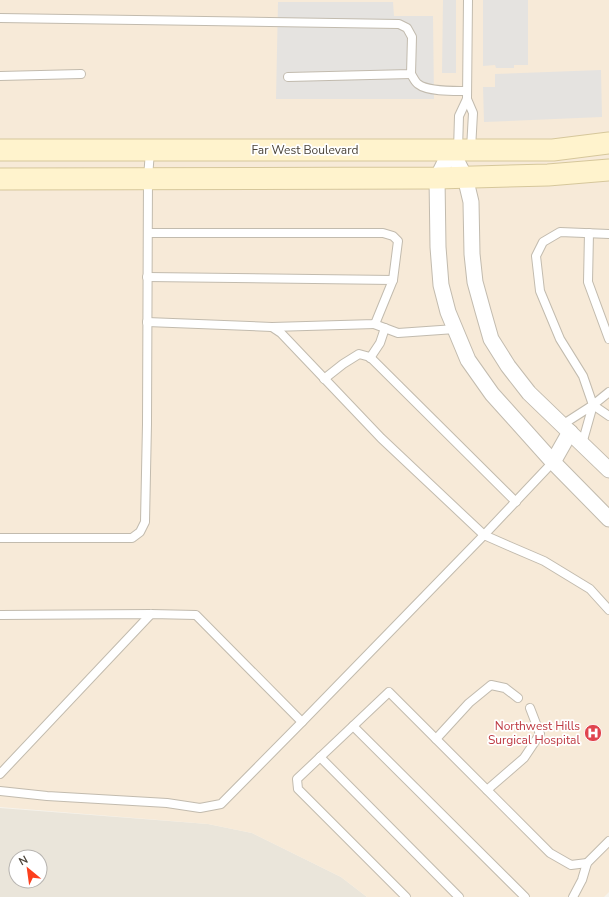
<svg xmlns="http://www.w3.org/2000/svg" width="609" height="897" viewBox="0 0 609 897" font-family="'Nunito Sans',sans-serif">
  <rect width="100%" height="100%" fill="#f6f3ec"/>
  <!-- residential -->
  <path fill="#eae5da" fill-rule="evenodd" d="M0,808L208,824L252,833L341,877L367,897H0ZM16,857H40V881H16Z"/>
  <!-- commercial -->
  <path fill="#f7ead8" d="M0,0H609V892L604,897H367L341,877L252,833L208,824L0,807Z"/>
  <!-- parking -->
  <g fill="#e5e3e0">
    <path d="M443,0H456V73H442Z"/>
    <path d="M483,0H528V65H514V68H496L495,65L483,66Z"/>
    <path d="M278,2H393L394,16H433L434,99H276Z"/>
    <path d="M601,70L602,117L484,122L483,87H495V74Z"/>
  </g>
  <g fill="none" stroke-linecap="round" stroke-linejoin="round">
    <defs>
      <g id="lane">
        <path d="M0,18L399,24L407,28L412,37L411,74L288,77"/>
        <path d="M411,74C413,77 415,82 418,84C428,92 455,91 467,91"/>
        <path d="M0,76L81,74"/>
        <path d="M467,99L473,113L471,149"/>
        <path d="M458,150L459,116L467,99L468,0"/>
        <path d="M148,233H383L393,236L398,241L393,280"/>
        <path d="M589,233L588,282L609,339"/>
        <path d="M609,234L560,232L543,242L536,256L540,291L560,339L583,376L593,405L609,416"/>
        <path d="M147,277L393,280L375,324L272,327"/>
        <path d="M147,322L272,327L281,333L381,438L484,535L509,546L544,561L590,589L609,610"/>
        <path d="M374,324L398,333L455,329"/>
        <path d="M370,358L380,343L385,328"/>
        <path d="M324,379L343,364L359,354L370,357L516,502"/>
        <path d="M593,405L609,392"/>
        <path d="M562,425L593,405L582,444"/>
        <path d="M0,538H132L140,532L145,522L147,424L148,178L150,151"/>
        <path d="M0,615L151,614L196,615L302,722"/>
        <path d="M353,726L525,897"/>
        <path d="M436,739L469,703L491,685L505,688L518,698"/>
        <path d="M320,757L459,897"/>
        <path d="M0,774L151,614"/>
        <path d="M487,790L524,758L540,734L530,708"/>
        <path d="M0,791L47,796L167,803L200,808L221,804L302,722L484,535L553,462"/>
        <path d="M406,897L298,789L297,779L389,692L550,853L571,865L587,863"/>
        <path d="M573,897L582,880L587,863L609,841"/>
      </g>
      <g id="street">
        <path d="M451,150L437,178L438,247L441,285L448,312L468,360L492,394L553,462L609,519"/>
        <path d="M451,150L465,177L471,202L472,254L475,282L483,311L491,339L508,366L529,393L609,470"/>
        <path d="M553,462L570,432"/>
      </g>
      <g id="secondary">
        <path d="M0,150H553L609,143"/>
        <path d="M0,179L437,178L548,175L609,170"/>
      </g>
    </defs>
    <!-- lane casing -->
    <use href="#lane" stroke="#c2bbae" stroke-width="10"/>
    <!-- street casing -->
    <use href="#street" stroke="#c2bbae" stroke-width="17"/>
    <!-- secondary casing -->
    <use href="#secondary" stroke="#d6c79b" stroke-width="23"/>
    <!-- lane -->
    <use href="#lane" stroke="#fff" stroke-width="8"/>
    <!-- street -->
    <use href="#street" stroke="#fff" stroke-width="15"/>
    <!-- secondary -->
    <use href="#secondary" stroke="#fff3cd" stroke-width="21"/>
  </g>
  <!-- icons -->
  <defs>
    <symbol id="hospital-disc" viewBox="-11 -11 22 22"><circle r="9.5" fill="#e0444e" stroke="#fff"/><path d="M-5-5h3v3.5h4V-5h3V5h-3V1.5h-4V5h-3Z" fill="#fff"/></symbol>
  </defs>
  <g fill-rule="evenodd">
    <use href="#hospital-disc" x="583" y="723" width="20" height="20"/>
  </g>
  <g text-anchor="middle" stroke-width="3.5" stroke-linejoin="round" paint-order="stroke">
    <!-- street labels -->
    <g font-size="12" fill="#4b4439" stroke="#fff">
      <text x="305" y="154">Far West Boulevard</text>
    </g>
    <!-- health labels -->
    <g font-size="12" fill="#be3a42" stroke="#fff" text-anchor="end">
      <text x="580" y="730">Northwest Hills<tspan x="580" dy="14">Surgical Hospital</tspan></text>
    </g>
  </g>
  <!-- north arrow -->
  <g transform="translate(28 869) rotate(331)"><circle r="19" fill="#ffffff" stroke="#b7b4b0"/>
  <path d="M0-3L7 15L0 10L-7 15Z" fill="#fc3f1d"/>
  <text y="-6" font-size="11" font-weight="bold" text-anchor="middle" fill="#4b4439">N</text>
  </g>
</svg>
